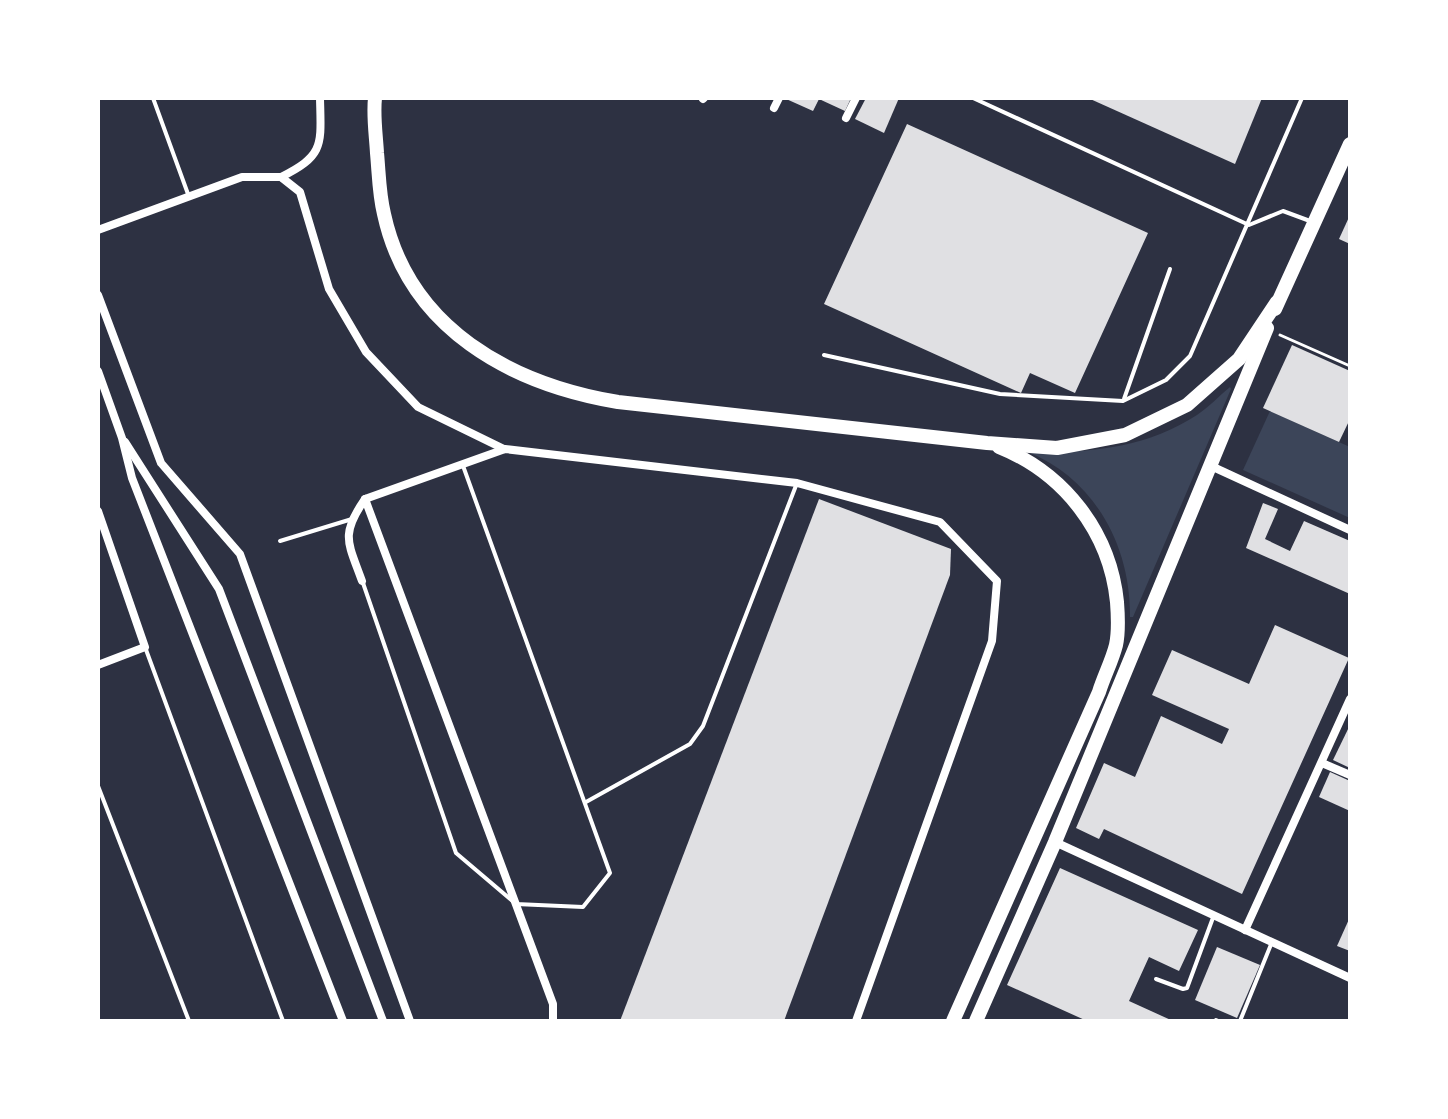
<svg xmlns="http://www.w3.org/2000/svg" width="1448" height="1119" viewBox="0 0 1448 1119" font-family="'Libre Baskerville',serif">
  <rect width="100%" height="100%" fill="#2d3142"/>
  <!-- green -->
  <g fill="#3c4559">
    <path d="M1230,387L1231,389L1133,617H1130C1131,547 1095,479 1028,452C1089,453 1144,449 1197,415C1209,407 1219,396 1230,387Z"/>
    <path d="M1270,411L1350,447V518L1243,470Z"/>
  </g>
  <!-- building -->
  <g fill="#e0e0e3">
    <path d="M784,98H851L845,111L819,99L813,111Z"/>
    <path d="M866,98H899L884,133L855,119Z"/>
    <path d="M1088,98H1262L1235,164Z"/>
    <path d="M907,124L1148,233L1075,393L1030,373L1021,393L824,304Z"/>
    <path d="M1350,215V244L1339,239Z"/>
    <path d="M1292,345L1350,371V419L1339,442L1263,408Z"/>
    <path d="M819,499L951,549L950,575L784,1021H620Z"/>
    <path d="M1263,503L1278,509L1265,539L1290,551L1304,521L1350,541V594L1246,548Z"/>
    <path d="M1275,625L1349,658L1242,894L1104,829L1099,839L1076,828L1104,763L1135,777L1161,716L1222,744L1229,729L1152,695L1172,650L1249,684Z"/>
    <path d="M1350,725V768L1333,760Z"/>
    <path d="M1330,772L1350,781V811L1319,797Z"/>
    <path d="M1060,868L1198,930L1179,971L1149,957L1129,1001L1173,1021H1087L1007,985Z"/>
    <path d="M1350,917V951L1337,946Z"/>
    <path d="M1217,947L1260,965L1237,1018L1195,1000Z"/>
  </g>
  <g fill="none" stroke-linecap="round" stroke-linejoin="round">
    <!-- path -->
    <path stroke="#fff" stroke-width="3" d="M1280,335L1350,366"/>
    <!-- service -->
    <g stroke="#fff" stroke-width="4">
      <path d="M153,98L188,194"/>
      <path d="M973,98L1249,225L1283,211L1310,221"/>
      <path d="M824,355L1000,394L1123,401L1166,380L1190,356L1302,98"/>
      <path d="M1124,399L1170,269"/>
      <path d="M280,541L352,519"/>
      <path d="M363,583L456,853L516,904L583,907L610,873L462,463"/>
      <path d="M145,647L283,1021"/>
      <path d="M98,786L189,1021"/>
      <path d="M586,802L690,744L703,726L797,483"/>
      <path d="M1156,979L1183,989L1187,988L1214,915"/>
      <path d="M1216,1020L1218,1021"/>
      <path d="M1240,1021L1272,942"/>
    </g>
    <!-- minor -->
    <g stroke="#fff" stroke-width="8">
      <path d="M703,99L704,98"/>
      <path d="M774,108L779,98"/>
      <path d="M846,118L856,98"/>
      <path d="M281,177C325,155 321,145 320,98"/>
      <path d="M98,230L242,177H281L300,192L329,289L366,352L418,407L504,449"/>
      <path d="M98,295L161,463L240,554L410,1021"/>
      <path d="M98,371L122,438L132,478L343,1021"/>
      <path d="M125,442L219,589L383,1021"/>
      <path d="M1211,466L1350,530"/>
      <path d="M365,499L553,1004V1021"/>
      <path d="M98,511L145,647L98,665"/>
      <path d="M362,581C348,542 340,535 365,499L505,449L797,483L940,522L997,581L992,641L856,1021"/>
      <path d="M1322,763L1350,775"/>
      <path d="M1055,842L1350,978"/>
      <path d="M1245,930L1350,699"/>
    </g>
    <!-- primary -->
    <g stroke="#fff" stroke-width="14">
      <path d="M375,98C373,116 376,135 377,153C379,174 379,194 384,214C409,329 511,384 618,402L987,443L1057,448L1125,435L1187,405L1239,359L1277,302"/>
      <path d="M1275,309L1350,144"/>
      <path d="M953,1021L1099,692C1104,676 1112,661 1116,645C1119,631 1118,615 1117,602C1110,532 1064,473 999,447"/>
      <path d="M976,1021L1055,842L1267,328"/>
    </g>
  </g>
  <!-- border -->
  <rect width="1448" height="1119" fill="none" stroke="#ffffff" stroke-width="200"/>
</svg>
